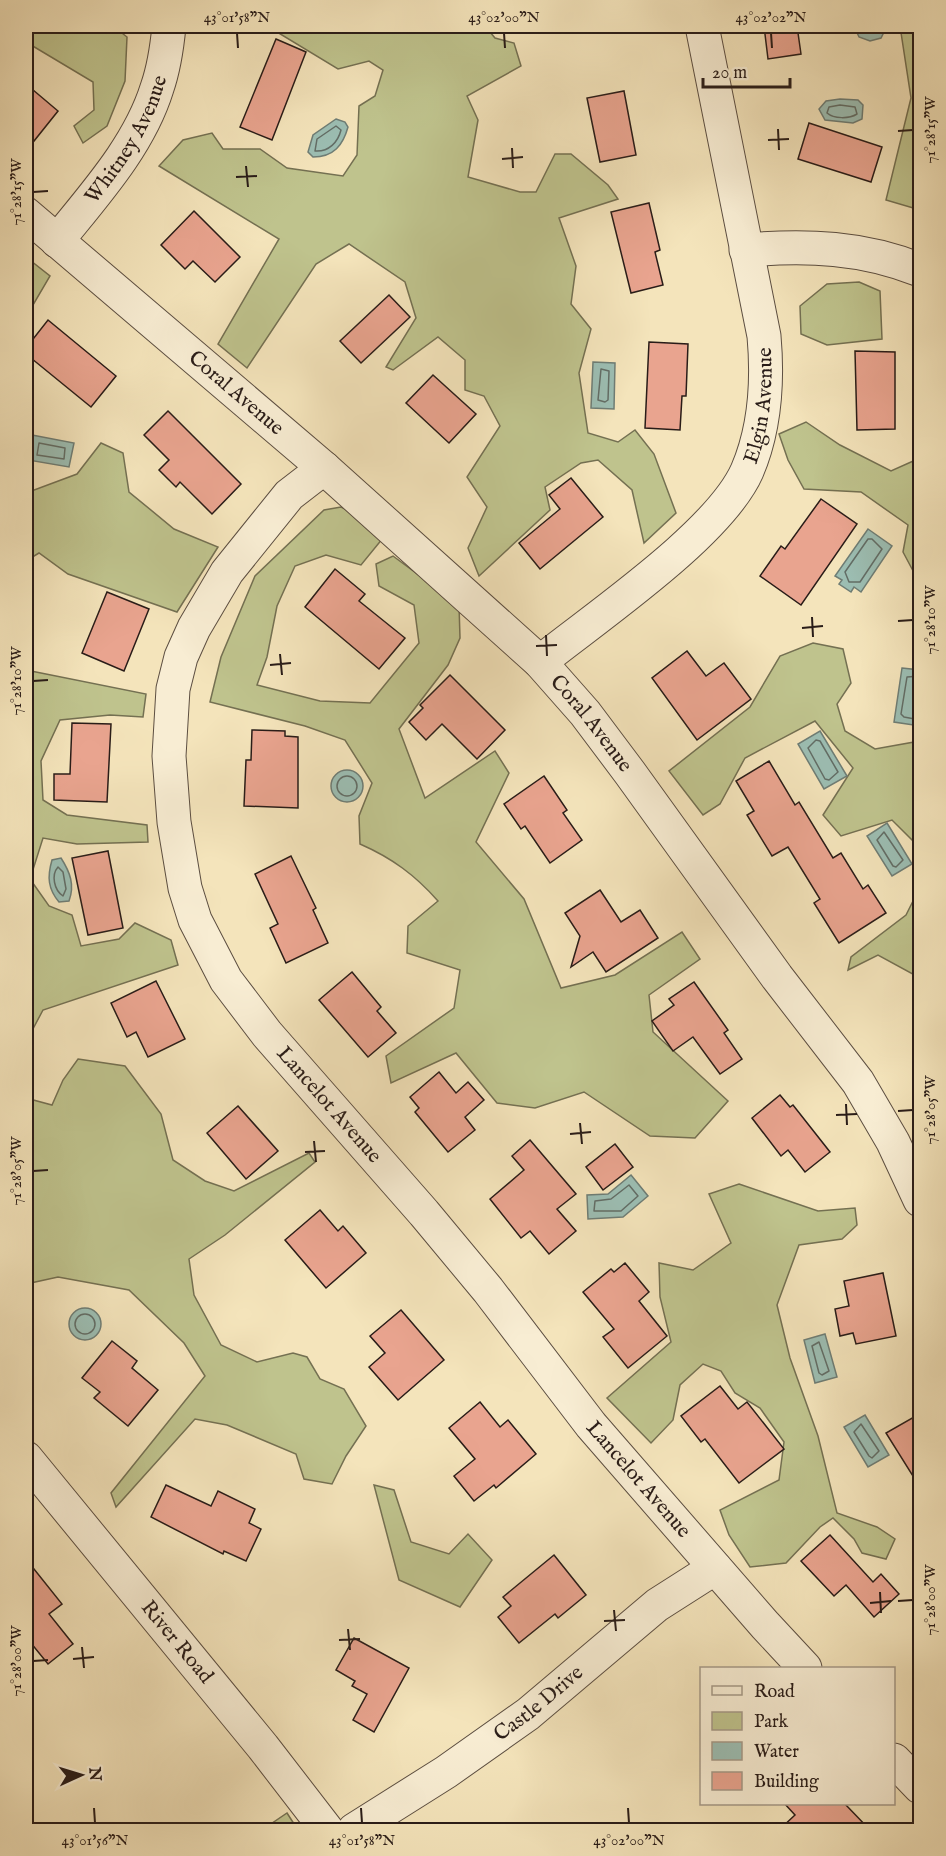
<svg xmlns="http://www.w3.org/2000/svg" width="946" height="1856" font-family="'IM FELL English',serif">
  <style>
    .green { fill: #bfc38d; stroke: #747052; stroke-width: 1.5 }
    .water { fill: #9cbeb3; stroke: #6e7d75; stroke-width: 1.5 }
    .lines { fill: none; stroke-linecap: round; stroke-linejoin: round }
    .shore { stroke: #626d66; stroke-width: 1.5 }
    .building { fill: #e9a48f; stroke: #291c18; stroke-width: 1.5 }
    .minor-casing { stroke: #5c4e41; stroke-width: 35 }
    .tertiary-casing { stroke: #5c4e41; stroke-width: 35 }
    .minor { stroke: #f8edd3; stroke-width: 33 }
    .tertiary { stroke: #f8edd3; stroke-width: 33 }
    .ticks { fill: none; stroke: #291c18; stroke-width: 2 }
    .labels { text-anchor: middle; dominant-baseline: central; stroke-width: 4.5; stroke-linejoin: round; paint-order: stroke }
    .street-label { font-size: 21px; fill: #291c18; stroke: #f8edd3 }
    .neatline { fill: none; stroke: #291c18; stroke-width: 2 }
    .ticks-label { font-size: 15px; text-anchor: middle; fill: #291c18 }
  </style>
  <rect width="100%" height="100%" fill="#f4e4bb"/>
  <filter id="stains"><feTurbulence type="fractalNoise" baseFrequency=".00333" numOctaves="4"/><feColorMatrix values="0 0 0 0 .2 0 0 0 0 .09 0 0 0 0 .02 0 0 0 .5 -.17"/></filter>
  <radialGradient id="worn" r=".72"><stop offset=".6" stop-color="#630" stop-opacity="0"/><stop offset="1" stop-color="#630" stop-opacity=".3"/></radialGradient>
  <g class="green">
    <polygon points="26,26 113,26 127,37 125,81 107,126 83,143 74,126 94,110 93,82 26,42"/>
    <polygon points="267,26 485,26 495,38 514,43 521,66 467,96 478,120 468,177 520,192 536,192 555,154 571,154 608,185 618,199 559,218 576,266 571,304 591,329 579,373 588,433 618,442 635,430 654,454 676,513 644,543 632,490 598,460 581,463 545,487 550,510 479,576 468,548 487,507 467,477 500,426 484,396 465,390 465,360 438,337 393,370 386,367 416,318 405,282 349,244 316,264 247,368 218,344 279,239 159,166 183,140 212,133 223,149 260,149 287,168 343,176 357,155 359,106 375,96 383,70 369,61 338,69"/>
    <polygon points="900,26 920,26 920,210 886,200 911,98"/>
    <polygon points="26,257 50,276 26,317"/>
    <polygon points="859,282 880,291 882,339 827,345 801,334 800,306 827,284"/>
    <polygon points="806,422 840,445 891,471 920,458 920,584 903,552 908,525 861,492 804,489 788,460 779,434"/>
    <polygon points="101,443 123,453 129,492 174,529 218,547 177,612 68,574 39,553 26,561 26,493 77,474"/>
    <path d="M341,507L370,521L383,538L361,565L326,555L295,566L277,606L267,657L257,685L320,701L370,703L419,643L414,605L379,586L376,564L393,556L459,605L460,638L448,665L399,729L425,798L495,751L509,773L476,842L524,899L561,988L615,975L682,932L700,959L649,995L653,1032L728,1101L695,1138L650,1136L584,1092L535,1108L497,1103L456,1053L391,1083L386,1056L454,1008L460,970L407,953L408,926L438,901C415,875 392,858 360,844L359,816L372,783L345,740L305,726L210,702L221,657L255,576L324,510Z"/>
    <polygon points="813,643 843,649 851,683 837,704 845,731 875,749 920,741 920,854 918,846 892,820 841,836 823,815 853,768 815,721 745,758 720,804 703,815 669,771 750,707 780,656"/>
    <polygon points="26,670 146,694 143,717 110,715 60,720 41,761 43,800 67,815 147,825 148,842 77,844 43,838 30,879 49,906 72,915 81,946 119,939 135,923 171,940 178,965 43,1010 26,1042"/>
    <polygon points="920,887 920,978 878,955 848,970 851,957 906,915"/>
    <polygon points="78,1059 125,1066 161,1114 173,1160 205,1181 234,1191 309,1153 315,1162 225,1235 189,1259 194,1295 221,1345 257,1362 293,1353 307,1357 320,1379 344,1389 366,1426 346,1456 332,1484 304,1479 296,1454 227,1425 195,1419 116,1507 111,1493 205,1376 184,1343 129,1290 58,1277 26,1284 26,1098 52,1105 63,1080"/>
    <polygon points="739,1184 818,1211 855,1208 857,1225 842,1239 799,1245 777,1305 790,1358 818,1436 837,1513 877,1527 895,1539 886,1559 862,1553 854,1539 833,1518 820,1527 786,1563 750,1567 729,1535 720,1510 779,1480 784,1442 760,1408 735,1393 721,1371 703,1364 680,1385 673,1420 651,1443 607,1398 671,1342 660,1297 659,1263 693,1270 731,1243 709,1194"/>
    <polygon points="374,1485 394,1490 411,1542 449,1554 468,1534 492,1560 460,1607 399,1580"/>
    <polygon points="287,1813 298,1830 262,1830"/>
  </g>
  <g class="water">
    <polygon points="854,26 887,26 881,38 870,41 859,37"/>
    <polygon points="840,99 858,100 863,105 862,119 853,123 825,120 819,109 826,101"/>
    <path d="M336,119L345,122L348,127C343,145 334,157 313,157L308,152L313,135Z"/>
    <polygon points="593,362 615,363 614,409 591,408"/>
    <polygon points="32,435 74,443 69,467 28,460"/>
    <polygon points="868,529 892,546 861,592 854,587 851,592 839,584 842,580 835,576"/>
    <polygon points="902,668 920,670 920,726 894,722"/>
    <polygon points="820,731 847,776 824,789 798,744"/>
    <circle cx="347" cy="786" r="16"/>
    <polygon points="887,823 912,864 892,876 867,836"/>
    <path d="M61,858C70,872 75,885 69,901L59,902C48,889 47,877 52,860Z"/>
    <polygon points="631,1175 648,1196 623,1217 588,1219 587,1195 608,1194"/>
    <circle cx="85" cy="1324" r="16"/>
    <polygon points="825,1334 837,1377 815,1383 804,1340"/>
    <polygon points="865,1415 889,1455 868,1467 844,1427"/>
  </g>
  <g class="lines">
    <g class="shore">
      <path d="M840,105L855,107L857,114C849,119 834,119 827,113L829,107Z"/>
      <path d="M336,126L341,130C338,142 329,152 315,151L317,139Z"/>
      <polygon points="601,369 609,371 608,400 605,402 598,400"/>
      <polygon points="39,443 65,448 64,459 37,455"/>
      <polygon points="868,539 872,539 882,549 860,582 849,582 845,572"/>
      <polyline points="920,676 907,677 901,714 904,717 920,720"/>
      <polygon points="816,740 820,741 838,772 829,780 825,779 808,748"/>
      <circle cx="347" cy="786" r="10"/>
      <polygon points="884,832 903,860 896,867 893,866 877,840"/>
      <path d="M58,867L63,872L66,889L63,896C54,890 51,875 58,867Z"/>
      <polygon points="629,1185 638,1196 621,1211 594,1211 595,1201 611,1199"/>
      <circle cx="85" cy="1324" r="10"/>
      <polygon points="819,1342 829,1371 822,1375 819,1373 812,1346"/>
      <polygon points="861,1424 879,1451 872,1458 869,1456 854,1432"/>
    </g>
  </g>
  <g class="building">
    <polygon points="764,26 797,26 801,54 768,59"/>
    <polygon points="276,39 306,52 272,140 240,127"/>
    <polygon points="26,84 58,111 26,151"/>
    <polygon points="624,91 636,155 600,162 587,98"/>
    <polygon points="809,123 882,147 871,182 798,159"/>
    <polygon points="649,203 660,250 655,252 663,285 631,293 611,212"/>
    <polygon points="194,211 240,257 215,282 193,261 185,269 161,245"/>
    <polygon points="389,295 410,317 361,363 340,341"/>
    <polygon points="48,320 116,376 91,407 26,354 26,348"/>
    <polygon points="649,342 688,344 686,396 682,396 680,430 645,428"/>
    <polygon points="855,351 895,352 895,429 857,430"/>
    <polygon points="433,375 476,414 449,443 406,403"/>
    <polygon points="168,411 241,484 212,514 180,482 176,487 159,470 169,460 144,435"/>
    <polygon points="571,478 603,517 540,569 519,543 560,509 549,495"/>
    <polygon points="821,499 857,524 801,605 760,576 781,546 785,549"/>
    <polygon points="335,569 365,594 359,601 405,638 379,669 305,607"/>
    <polygon points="107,592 149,609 124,671 82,653"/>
    <polygon points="687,651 706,676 724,663 751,699 697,740 652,678"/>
    <polygon points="450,675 505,730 477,759 442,724 426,740 409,722 423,708 420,705"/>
    <polygon points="72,723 111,724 107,802 54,800 54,774 70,774"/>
    <polygon points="252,730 285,731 285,736 298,737 298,808 244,806 246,760 251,760"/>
    <polygon points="769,761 795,805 799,802 833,858 841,853 863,889 868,885 886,913 839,943 814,903 820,899 788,847 772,856 747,815 754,811 736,781"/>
    <polygon points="544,776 567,810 563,813 582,840 550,863 525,826 521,829 504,804"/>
    <polygon points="108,851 123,928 88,935 72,858"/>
    <polygon points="291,856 316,908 313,910 328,943 286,963 270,928 278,924 255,874"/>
    <polygon points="600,890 621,922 640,910 658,938 606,972 593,952 571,967 580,936 565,913"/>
    <polygon points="352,972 381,1007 377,1011 396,1033 368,1057 319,1000"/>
    <polygon points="156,981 185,1039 148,1057 136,1032 127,1037 111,1003"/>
    <polygon points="694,982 728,1030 724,1033 742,1059 720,1074 693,1037 673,1051 652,1021 674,1005 669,999"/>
    <polygon points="439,1072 456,1093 468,1082 484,1100 465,1117 475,1130 448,1152 415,1112 419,1108 410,1097"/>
    <polygon points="780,1095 790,1107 793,1105 830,1152 805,1172 788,1150 781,1156 752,1118"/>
    <polygon points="238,1106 278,1151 246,1179 207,1133"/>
    <polygon points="530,1140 576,1194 557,1209 576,1231 549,1254 530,1231 521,1238 490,1199 524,1170 512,1156"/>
    <polygon points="615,1144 633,1167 603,1190 586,1167"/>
    <polygon points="320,1210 338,1231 343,1226 366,1253 326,1288 285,1240"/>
    <polygon points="625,1263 649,1292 639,1301 667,1336 628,1368 603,1337 614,1329 583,1292 611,1269 614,1272"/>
    <polygon points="883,1273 896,1336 856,1344 853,1333 840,1336 835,1309 849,1306 844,1281"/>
    <polygon points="401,1310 444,1360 398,1400 369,1367 385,1353 370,1336"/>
    <polygon points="112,1341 137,1361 132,1368 158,1390 128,1426 94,1398 100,1392 82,1378"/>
    <polygon points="720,1386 738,1409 747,1402 784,1449 739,1483 705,1439 701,1442 681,1416"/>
    <polygon points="480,1402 500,1427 508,1420 536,1454 496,1488 494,1485 474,1501 454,1476 475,1459 449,1428"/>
    <polygon points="921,1413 921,1489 886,1433"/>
    <polygon points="166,1485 211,1506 218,1491 255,1509 249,1523 261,1529 246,1561 224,1551 223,1554 151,1517"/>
    <polygon points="830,1535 873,1582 881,1574 899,1594 874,1617 846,1585 834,1596 801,1561"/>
    <polygon points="554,1555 586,1595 558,1618 555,1614 519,1643 498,1617 511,1606 503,1597"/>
    <polygon points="26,1559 62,1604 49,1614 73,1644 48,1664 26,1637"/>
    <polygon points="354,1638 409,1668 374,1732 353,1720 367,1694 352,1686 355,1681 336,1670"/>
    <polygon points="784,1803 844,1803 870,1830 779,1830 795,1815"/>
  </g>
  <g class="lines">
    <defs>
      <g id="minor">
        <path id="s1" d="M26,214L324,468L540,662L585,713L630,773L777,977L858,1082L893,1142L920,1200"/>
        <path id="s2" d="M57,241C94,195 139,146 157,88C164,68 167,47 169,26"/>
        <path d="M746,250C807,245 863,247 920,270"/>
        <path id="s3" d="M324,468L289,495L227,572L194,628L181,657L173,689L169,756L174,822L185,888L195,920L226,980L267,1034L424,1213L488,1290L591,1425L765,1625L805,1668"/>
        <path id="s4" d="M540,662C596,617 719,534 747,471C765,429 768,381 764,336L702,26"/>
        <polyline points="894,1760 920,1787"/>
        <path id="s5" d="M354,1830L446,1772L528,1714L657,1605L715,1568"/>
      </g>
      <g id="tertiary">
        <path id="s6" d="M26,1458L263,1747L327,1830"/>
      </g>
    </defs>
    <use href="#minor" class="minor-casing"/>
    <use href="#tertiary" class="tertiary-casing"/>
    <use href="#minor" class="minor"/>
    <use href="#tertiary" class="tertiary"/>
  </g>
  <path class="ticks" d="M237,33L238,48M504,33L505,48M771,33L772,48M778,129L779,150M898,131L913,130M768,140L789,139M512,148L513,168M502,159L523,157M246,166L248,187M236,177L257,176M33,192L48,191M812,617L813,637M898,621L913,620M802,628L823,626M546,635L547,656M536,646L557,645M280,654L282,675M270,665L291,663M33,681L48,680M846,1104L847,1125M898,1111L913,1110M836,1115L857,1114M580,1123L582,1144M570,1134L591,1132M314,1141L316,1162M305,1152L325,1151M33,1171L48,1170M880,1592L881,1613M898,1601L913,1600M870,1603L891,1601M614,1610L616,1631M604,1621L625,1620M348,1629L350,1650M339,1640L360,1639M82,1647L84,1668M73,1659L94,1657M33,1661L48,1660M94,1808L95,1823M361,1808L362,1823M628,1808L629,1823"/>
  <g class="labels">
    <g class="street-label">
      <text stroke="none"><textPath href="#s2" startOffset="124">Whitney Avenue</textPath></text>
      <text stroke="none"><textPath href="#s1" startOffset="276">Coral Avenue</textPath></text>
      <text stroke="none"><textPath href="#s4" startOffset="351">Elgin Avenue</textPath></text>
      <text stroke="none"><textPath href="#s1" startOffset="762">Coral Avenue</textPath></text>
      <text stroke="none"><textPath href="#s3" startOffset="736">Lancelot Avenue</textPath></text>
      <text stroke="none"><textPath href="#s3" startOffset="1222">Lancelot Avenue</textPath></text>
      <text stroke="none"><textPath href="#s6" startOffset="238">River Road</textPath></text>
      <text stroke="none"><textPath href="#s5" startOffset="224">Castle Drive</textPath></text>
    </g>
  </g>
  <rect width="946" height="1856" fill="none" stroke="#f4e4bb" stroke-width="66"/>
  <rect x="700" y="1667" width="195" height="138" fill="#f8edd3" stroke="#a59988" stroke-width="1.5"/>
  <rect x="712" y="1686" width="30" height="9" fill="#f8edd3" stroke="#a59988" stroke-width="1.5"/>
  <text x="754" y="1697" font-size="18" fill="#291c18">Road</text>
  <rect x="712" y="1712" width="30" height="18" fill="#bfc38d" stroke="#a59988" stroke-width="1.5"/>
  <text x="754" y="1727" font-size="18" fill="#291c18">Park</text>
  <rect x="712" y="1742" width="30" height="18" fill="#9cbeb3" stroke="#a59988" stroke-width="1.5"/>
  <text x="754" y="1757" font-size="18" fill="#291c18">Water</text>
  <rect x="712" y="1772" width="30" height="18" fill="#e9a48f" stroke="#a59988" stroke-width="1.5"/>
  <text x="754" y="1787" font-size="18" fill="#291c18">Building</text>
  <g transform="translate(81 1775) rotate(86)" stroke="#f8edd3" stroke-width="4.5" paint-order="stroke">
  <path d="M0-4.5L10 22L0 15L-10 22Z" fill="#291c18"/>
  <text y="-9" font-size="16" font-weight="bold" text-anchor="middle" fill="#291c18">N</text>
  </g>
  <path d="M703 78v9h87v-9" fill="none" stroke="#291c18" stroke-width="3"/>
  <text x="712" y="78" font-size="18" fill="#291c18" stroke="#f8edd3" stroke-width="4.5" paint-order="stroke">20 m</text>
  <rect x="33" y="33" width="880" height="1790" class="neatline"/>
  <g class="ticks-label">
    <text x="237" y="22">43°01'58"N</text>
    <text x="504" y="22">43°02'00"N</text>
    <text x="771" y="22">43°02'02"N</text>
    <text transform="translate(930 130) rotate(-90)" y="5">71°28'15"W</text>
    <text transform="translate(16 192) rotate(-90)" y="5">71°28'15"W</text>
    <text transform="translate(930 620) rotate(-90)" y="5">71°28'10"W</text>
    <text transform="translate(16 681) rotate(-90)" y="5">71°28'10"W</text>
    <text transform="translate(930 1110) rotate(-90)" y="5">71°28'05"W</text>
    <text transform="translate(16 1171) rotate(-90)" y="5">71°28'05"W</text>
    <text transform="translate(930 1600) rotate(-90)" y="5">71°28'00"W</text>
    <text transform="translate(16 1661) rotate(-90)" y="5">71°28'00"W</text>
    <text x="95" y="1845">43°01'56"N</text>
    <text x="362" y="1845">43°01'58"N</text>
    <text x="629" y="1845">43°02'00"N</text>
  </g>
  <rect width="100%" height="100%" filter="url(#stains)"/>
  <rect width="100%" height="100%" fill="url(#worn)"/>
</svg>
